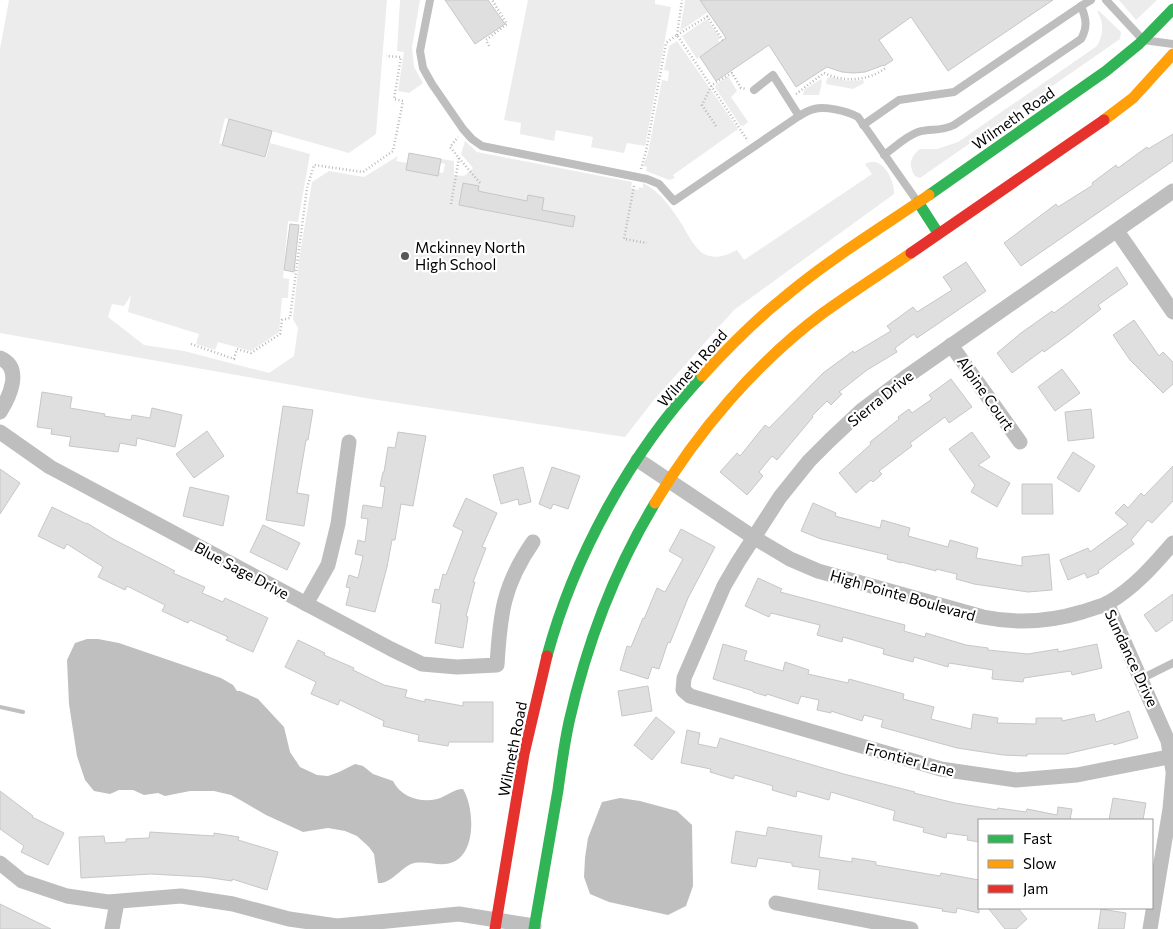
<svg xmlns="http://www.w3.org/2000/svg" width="1173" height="929" font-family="Commissioner,sans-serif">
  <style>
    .green { fill: #ececec }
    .water { fill: #bfbfbf }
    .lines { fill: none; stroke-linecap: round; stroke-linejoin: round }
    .stream { stroke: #bfbfbf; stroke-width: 4 }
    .building { fill: #dfdfdf; stroke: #c7c7c7 }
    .path { stroke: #b9b9b9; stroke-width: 2.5; stroke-dasharray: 1 2.5; stroke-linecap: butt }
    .lane { stroke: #bebebe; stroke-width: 8 }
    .street { stroke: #bebebe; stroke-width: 15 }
    .fast { stroke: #30b455; stroke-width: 11 }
    .slow { stroke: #ff9f0a; stroke-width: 11 }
    .jam { stroke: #e5322d; stroke-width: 11 }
    .poi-dot { fill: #595959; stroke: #fff; stroke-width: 2 }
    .labels { text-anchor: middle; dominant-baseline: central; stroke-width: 4.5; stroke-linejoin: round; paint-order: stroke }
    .street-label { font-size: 15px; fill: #000; stroke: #fff }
    .poi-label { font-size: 15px; fill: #000; stroke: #fff; text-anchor: start }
  </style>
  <rect width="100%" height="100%" fill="#fff"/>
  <g class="green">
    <path d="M9,0H387L376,134L349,153L225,118L219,143L266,158L270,143L310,154L298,222L288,221L283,278L289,279L288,298H282L279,332L251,351L218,342L215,350L196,344L199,334L128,312L131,295L124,306L112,304L108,317L144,345L184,351L269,373L294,356L298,328L293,319L299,260L312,182L329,171L364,177L398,156L396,161L408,163L407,170L438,176L439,172L443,173L445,164L441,163V159L454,161V175L464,176L473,168L461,154L465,141L477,152L632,182L631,188L638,190L639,187L643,188V183C661,192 672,209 683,226C688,235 695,249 704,254C716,260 727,255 737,250L744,260L872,174L865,164C882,154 895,181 894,194L734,310L653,401L625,437L371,399L0,333V49Z"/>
    <polygon points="400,0 420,0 412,47 414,67 423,83 409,93 398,91 404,52 397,51"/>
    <polygon points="528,0 655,0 655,4 671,7 645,146 627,143 624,153 591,147 593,137 556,130 554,141 520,134 521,123 504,120"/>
    <polygon points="685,0 700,0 708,12 680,31"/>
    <polygon points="1119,0 1157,0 1136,20"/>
    <path d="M1097,11H1099L1121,32L1120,39L920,178L915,176C908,165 910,157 920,149H937L958,142L1097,46C1104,33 1104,23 1097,11Z"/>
    <polygon points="707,19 720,38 718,40 720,43 697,59 682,36"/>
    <polygon points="677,41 738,129 673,175 675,178 669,180 646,171 647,167 643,166 648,153 662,80 668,81 669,71 664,70 669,46"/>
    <polygon points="728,76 737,91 731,97 748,122 743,126 740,125 715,87 716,85"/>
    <polygon points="830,77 848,81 863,80 864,83 853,89 826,84 827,78"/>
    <polygon points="821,79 822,82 819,95 803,95 804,90"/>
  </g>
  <g class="water">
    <path d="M87,639H98L119,643L221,678L233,685L237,691H240L258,699L284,727L290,752L300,767L317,775L328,776L339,772L355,764L363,766L373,774L393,781C401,797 420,803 437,799C446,797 453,789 463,789C474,807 477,852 453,862C440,868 424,859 411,864C400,869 391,884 378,883L374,854L369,847L357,836L345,831L328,828L303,832L266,815L242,801L231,795L214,791H190L165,796L158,793L144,795L133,790H119L110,794L94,791L85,780L77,756L69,704L67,660L75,643Z"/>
    <polygon points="620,798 640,801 677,811 692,825 693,886 686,906 668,915 609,902 590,894 584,877 585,858 588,838 602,802"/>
  </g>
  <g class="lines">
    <polyline class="stream" points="0,707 23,712"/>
  </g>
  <g class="building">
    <polygon points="445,0 488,0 505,24 475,44"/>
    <polygon points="700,0 1053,0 948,71 911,17 879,40 893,60 884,66 884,65 865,72 854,73 842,72 827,67 796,87 769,45 716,81 700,57 726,38"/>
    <polygon points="229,119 272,131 265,157 222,145"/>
    <polygon points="1173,134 1173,161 1021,266 1004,243 1056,204 1058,207 1093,185 1092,183 1116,165 1118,168 1147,147 1148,149"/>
    <polygon points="409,153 441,159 438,176 406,170"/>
    <polygon points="463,183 479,186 478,191 527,201 528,195 544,198 542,210 575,216 573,227 459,205"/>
    <polygon points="290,224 299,225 294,272 284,270"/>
    <polygon points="966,262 986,291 917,338 914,334 895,348 897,352 867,370 839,392 842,394 831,405 827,401 812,416 813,417 777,460 772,456 759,472 763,476 747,495 720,472 737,453 740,456 765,425 769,428 823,373 853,351 854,353 891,331 887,326 913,307 917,312 952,290 943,277"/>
    <polygon points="1117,267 1128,284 1098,305 1101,309 1069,334 1044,352 1043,350 1012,373 997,353 1021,333 1052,311 1054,313"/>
    <polygon points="1134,320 1159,356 1163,352 1173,362 1173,384 1163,393 1130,360 1113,335"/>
    <polygon points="1062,369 1080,393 1055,411 1038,387"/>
    <polygon points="951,379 972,407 949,423 945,417 910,443 912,446 879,471 882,474 873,482 871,480 856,493 839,473 871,444 870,442 899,419 898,417 909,409 912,413 932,399 929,395"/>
    <polygon points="42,392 72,397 70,408 105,414 104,416 131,420 132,415 150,418 152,408 182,415 175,447 137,438 136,446 120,443 118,452 69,446 71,437 51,434 52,429 37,427"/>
    <polygon points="283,406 313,410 308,440 306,440 297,493 309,495 304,526 266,520"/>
    <polygon points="1091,409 1094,438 1068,441 1065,412"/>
    <polygon points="207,431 224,456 194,478 176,454"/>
    <polygon points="398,432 426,436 413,506 401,504 395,540 392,540 387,567 375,612 346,605 350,588 346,587 349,575 358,578 363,556 355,554 358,540 365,542 368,519 361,518 363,505 382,508 385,487 380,486 383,472 384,472 388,447 395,448"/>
    <polygon points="972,432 990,457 978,465 1010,483 997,507 971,492 975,485 949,449"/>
    <polygon points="1073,452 1095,466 1079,492 1057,478"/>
    <polygon points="1173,466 1173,501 1152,523 1148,520 1131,540 1134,544 1098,571 1099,573 1087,578 1085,573 1068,580 1060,560 1088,548 1090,552 1128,524 1115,513 1124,504 1128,508 1141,493 1144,496"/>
    <polygon points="523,467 531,502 519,505 518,499 501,504 493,475"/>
    <polygon points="552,467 580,476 568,509 553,504 551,509 539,504"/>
    <polygon points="0,469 20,483 0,514"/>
    <polygon points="1022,484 1052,484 1053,514 1022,514"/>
    <polygon points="190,487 229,496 223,526 183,516"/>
    <polygon points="466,498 497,513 482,547 486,548 473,582 475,582 466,616 468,617 463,648 435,643 441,604 432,602 435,589 439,590 443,574 446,575 463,531 453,526"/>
    <polygon points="813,503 836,513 835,516 880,528 882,520 910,528 908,536 948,547 950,540 978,548 976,558 1022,566 1022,557 1049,554 1052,590 1028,592 974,584 956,579 957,574 936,569 936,571 901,562 901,563 887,559 888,555 821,539 801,531"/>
    <polygon points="52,507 87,524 87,523 113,539 175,571 173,573 205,587 202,593 223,602 225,598 268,618 253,652 226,640 228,637 190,620 188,623 162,611 165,605 127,586 125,590 98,577 103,567 67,544 64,549 38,536"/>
    <polygon points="263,525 300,543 287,570 250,552"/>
    <polygon points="681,529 715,547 688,598 670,643 668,642 659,669 652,667 648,679 620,670 627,646 631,647 643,618 644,619 657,588 665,592 683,559 669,551"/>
    <polygon points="758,578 782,589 780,592 905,625 904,631 925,637 926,633 966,645 988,648 988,650 1028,654 1058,649 1058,652 1097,644 1102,668 1072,675 1071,671 1024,678 1023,682 992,679 993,670 949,663 948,667 914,657 913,662 883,654 884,649 843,637 842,642 817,635 820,625 771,613 769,617 745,606"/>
    <polygon points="1173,594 1173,620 1156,632 1144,615"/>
    <polygon points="298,640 325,653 324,655 354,668 353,670 384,685 407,690 405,697 425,702 425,699 463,706 463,702 493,702 493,742 449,742 448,746 418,741 419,735 383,726 384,721 340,700 338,705 311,694 316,682 285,667"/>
    <polygon points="723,644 747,651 744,660 783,671 785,662 809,670 808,674 848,683 849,679 904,694 903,699 934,707 931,719 971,729 973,714 998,718 997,723 1036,724 1036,718 1062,718 1062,721 1094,714 1096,722 1129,711 1138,738 1114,745 1113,743 1066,754 1027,754 1027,756 1003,755 957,748 881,727 883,720 864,715 862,721 831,711 831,713 817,710 819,700 801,696 798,704 767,694 766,696 753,692 753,691 713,679"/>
    <polygon points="648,686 652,711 622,716 618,691"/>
    <polygon points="656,717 675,732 652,760 634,745"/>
    <polygon points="687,730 700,733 698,744 717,748 720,738 844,774 915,792 914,793 955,803 997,810 998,808 1026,812 1027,809 1057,815 1058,807 1072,809 1070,820 979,820 979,842 967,840 968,836 947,833 946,838 923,832 924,828 893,820 895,811 831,792 829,800 797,791 796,797 772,790 773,786 735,775 733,779 710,772 711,769 681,763"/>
    <polygon points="0,791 33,816 32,817 64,833 48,865 21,852 24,846 0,829"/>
    <polygon points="1113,798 1146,803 1143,820 1109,820"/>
    <polygon points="768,827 822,836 819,857 852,862 852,858 876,862 876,865 940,876 941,873 979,880 979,913 957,908 956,913 942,911 943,909 818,889 820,870 792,866 792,863 758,858 756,867 731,863 736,831 766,836"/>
    <polygon points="150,832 214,836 214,833 239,837 238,840 278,852 267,890 232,879 232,881 205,877 151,874 81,878 79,837 104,836 105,843 126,842 126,839 149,838"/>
    <polygon points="0,904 51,929 0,929"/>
    <polygon points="988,908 1018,908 1027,919 1016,929 1005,929"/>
    <polygon points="1101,909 1126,913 1124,929 1098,929"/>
  </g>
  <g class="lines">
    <g class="path">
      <polyline points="707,16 723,41"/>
      <polyline points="677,35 710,15"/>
      <polyline points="677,35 682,0"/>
      <polyline points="489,46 486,40 507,24 492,0"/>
      <path d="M796,94L824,73C845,83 869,81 887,67"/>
      <polyline points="716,126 702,105 712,85 732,73 741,88 746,89"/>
      <polyline points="459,158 480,183"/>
      <polyline points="641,169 646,151 666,43 677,35 748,141"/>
      <polyline points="634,186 624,239 647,243"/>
      <polyline points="451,204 459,158 450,147 458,137"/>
      <polyline points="191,344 234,359 237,349 251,353 280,334 282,320 290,318 307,188 314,165 363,172 393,151 403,101 394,99 401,57 386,56"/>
    </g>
    <g class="lane">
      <path d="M430,0L420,51L423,68L432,84L463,129L472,139L482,146L647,179L659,184L674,201L799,116C804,113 809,110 814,109C826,106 847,111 858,117L917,201"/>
      <polyline points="1106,0 1143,40 1173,44"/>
      <polyline points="754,90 773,75 799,116"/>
      <polyline points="863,125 899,100 954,92 1081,6 1091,0"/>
      <path d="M884,155C894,148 906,136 918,132C931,128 939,132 954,125L1081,39C1088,27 1086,18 1081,6"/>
      <polyline points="1141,679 1173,663"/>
    </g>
    <g class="street">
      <polyline points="1173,191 906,377 862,410 830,440 809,461 780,497 738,562 724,586 684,678 683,690 690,696 941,769 1016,780 1077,775 1173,756"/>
      <polyline points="1117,231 1173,312"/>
      <polyline points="951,345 1020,442"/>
      <path d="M0,358C23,368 10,396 0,412"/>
      <path d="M0,432L50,467L391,649L422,664L457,667L497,665C500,615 503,585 533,542"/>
      <path d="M638,460L753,537L790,559L818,571L983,617C1017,624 1049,622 1082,612C1090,609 1100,607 1108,603C1134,588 1154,565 1173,543"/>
      <polyline points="1107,603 1168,741 1173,771"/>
      <polyline points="306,604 328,565 338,524 349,442"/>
      <polyline points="0,863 22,881 67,896 108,902 181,896 233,904 289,919 337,926 459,914 534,926"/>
      <polyline points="776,903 911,929"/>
      <polyline points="112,929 117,902"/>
      <polyline points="1150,929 1170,809 1173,775"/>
    </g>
    <g class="fast">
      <polyline points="929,195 1106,71 1139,44 1173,9"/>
      <polyline points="918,202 938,233"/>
      <path d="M547,656C574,556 631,452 702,376"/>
      <path d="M534,929C542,883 550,836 558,790C561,768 564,745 569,722C586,646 614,571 655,503"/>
    </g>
    <g class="slow">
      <polyline points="1104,120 1133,98 1173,54"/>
      <path d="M702,376C727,349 753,322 782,299C828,260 879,229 929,195"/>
      <path d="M655,503C697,432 756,363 823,313C852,292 882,273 911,253"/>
    </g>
    <g class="jam">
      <polyline points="911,253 1104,120"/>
      <polyline points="495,929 524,754 547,656"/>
    </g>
  </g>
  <circle class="poi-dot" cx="405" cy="256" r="5"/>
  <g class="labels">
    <g class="street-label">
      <text transform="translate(1013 118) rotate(-35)">Wilmeth Road</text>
      <text transform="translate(692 368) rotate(-49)">Wilmeth Road</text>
      <text transform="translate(986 393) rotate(55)">Alpine Court</text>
      <text transform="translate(880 398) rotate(-39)">Sierra Drive</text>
      <text transform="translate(242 570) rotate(28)">Blue Sage Drive</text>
      <text transform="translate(903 595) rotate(16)">High Pointe Boulevard</text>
      <text transform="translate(1132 658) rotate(65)">Sundance Drive</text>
      <text transform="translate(512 749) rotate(-79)">Wilmeth Road</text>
      <text transform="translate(910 759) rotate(15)">Frontier Lane</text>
    </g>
    <g class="poi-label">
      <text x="415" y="247">Mckinney North<tspan x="415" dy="17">High School</tspan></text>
    </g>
  </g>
  <rect x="978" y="819" width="175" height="90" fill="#ffffff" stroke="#999999"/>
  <rect x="988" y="835" width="25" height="8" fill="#30b455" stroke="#999999"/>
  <text x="1023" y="844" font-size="15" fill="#000000">Fast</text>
  <rect x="988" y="860" width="25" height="8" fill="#ff9f0a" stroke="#999999"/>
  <text x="1023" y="869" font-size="15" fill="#000000">Slow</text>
  <rect x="988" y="885" width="25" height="8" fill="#e5322d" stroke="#999999"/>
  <text x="1023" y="894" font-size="15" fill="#000000">Jam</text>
</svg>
